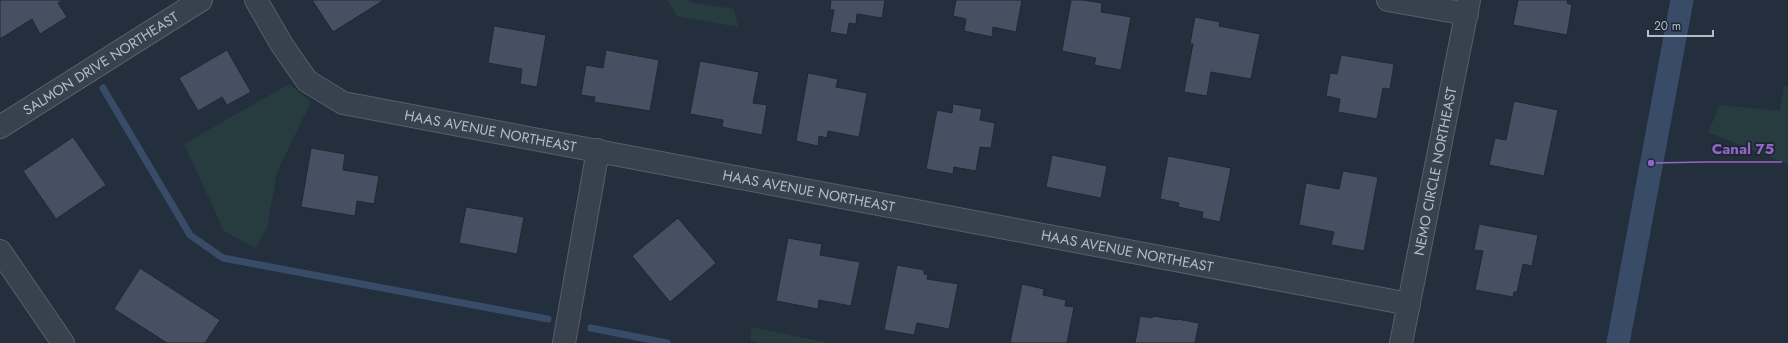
<svg xmlns="http://www.w3.org/2000/svg" width="1788" height="343" font-family="Jost,sans-serif">
  <style>
    .green { fill: #263c3f }
    .lines { fill: none; stroke-linecap: round; stroke-linejoin: round }
    .stream { stroke: #394c67; stroke-width: 7 }
    .canal { stroke: #394c67; stroke-width: 23 }
    .building { fill: #455162; stroke: #1f2835 }
    .minor-casing { stroke: #565f6c; stroke-width: 24 }
    .minor { stroke: #38414e; stroke-width: 22 }
    .labels { text-anchor: middle; dominant-baseline: central; stroke-width: 3.5; stroke-linejoin: round; paint-order: stroke }
    .street-label { font-size: 14px; fill: #b4bcc9; stroke: #1d2633 }
    .leader { fill: none; stroke: #9266c3; stroke-width: 1.5 }
    .callout-dot { fill: #9266c3; stroke: #1d2633; stroke-width: 1.5 }
    .callout-label { font-size: 15px; text-anchor: middle; font-weight: bold; fill: #9266c3; stroke: #1d2633; stroke-width: 3.5; stroke-linejoin: round; paint-order: stroke }
  </style>
  <rect width="100%" height="100%" fill="#242f3e"/>
  <g class="green">
    <polygon points="667,0 689,0 689,2 734,9 738,27 677,16"/>
    <polygon points="289,84 311,102 277,172 267,229 255,248 224,231 184,144"/>
    <polygon points="1784,86 1788,87 1788,164 1708,132 1720,105 1780,111"/>
    <polygon points="751,327 830,343 759,343 751,341"/>
  </g>
  <g class="lines">
    <g class="stream">
      <polyline points="103,88 190,235 223,258 548,319"/>
      <polyline points="591,328 667,343"/>
    </g>
    <polyline class="canal" points="1618,343 1682,0"/>
  </g>
  <g class="building">
    <polygon points="0,0 63,0 58,3 67,17 40,34 32,19 0,39"/>
    <polygon points="312,0 384,0 333,32"/>
    <polygon points="831,0 885,0 882,18 857,14 856,24 849,23 847,35 830,32 834,10 830,10"/>
    <polygon points="956,0 1022,0 1016,32 993,27 992,37 964,31 966,19 953,16"/>
    <polygon points="1071,0 1083,0 1102,3 1101,12 1131,17 1121,70 1094,65 1096,58 1062,51"/>
    <polygon points="1518,0 1568,0 1567,3 1572,5 1567,35 1513,25"/>
    <polygon points="1195,17 1220,22 1219,26 1260,34 1251,79 1211,72 1207,96 1184,92 1193,44 1190,44"/>
    <polygon points="494,26 546,35 537,87 520,84 522,69 488,63"/>
    <polygon points="227,50 251,92 227,105 222,97 198,111 179,78"/>
    <polygon points="606,50 659,60 650,111 594,102 595,97 581,95 586,65 603,68"/>
    <polygon points="1341,55 1394,64 1390,89 1383,88 1377,119 1338,112 1340,99 1326,96 1330,73 1337,74"/>
    <polygon points="700,61 759,72 753,103 767,105 762,135 722,127 723,120 690,114"/>
    <polygon points="808,73 838,79 836,87 867,93 859,137 828,131 827,138 819,136 818,146 796,141"/>
    <polygon points="1514,101 1558,110 1544,176 1489,165 1495,138 1506,140"/>
    <polygon points="953,104 982,109 980,120 995,123 991,148 980,147 976,171 954,167 953,174 926,169 937,110 952,113"/>
    <polygon points="73,137 106,185 56,219 23,171"/>
    <polygon points="311,148 345,154 343,170 379,176 374,204 357,201 355,216 301,207"/>
    <polygon points="1052,155 1107,166 1101,198 1046,187"/>
    <polygon points="1168,156 1231,168 1220,222 1202,218 1203,212 1178,207 1179,203 1160,199"/>
    <polygon points="1343,171 1378,177 1364,251 1331,245 1334,232 1299,225 1306,183 1339,189"/>
    <polygon points="466,207 524,217 517,254 459,243"/>
    <polygon points="678,218 716,263 670,302 632,256"/>
    <polygon points="1479,224 1538,235 1532,266 1523,264 1517,292 1514,292 1513,297 1475,290 1483,251 1474,250"/>
    <polygon points="788,238 822,244 820,255 860,262 851,306 819,300 818,309 776,301"/>
    <polygon points="897,265 924,270 924,274 928,275 927,279 958,284 949,329 917,323 914,335 884,330"/>
    <polygon points="140,268 220,320 205,343 167,343 114,309"/>
    <polygon points="1022,284 1044,289 1043,295 1066,300 1065,306 1074,307 1067,343 1010,343"/>
    <polygon points="1140,316 1152,318 1153,316 1177,320 1177,319 1199,323 1195,343 1135,343"/>
  </g>
  <g class="lines">
    <defs>
      <g id="minor">
        <path id="s1" d="M256,0L282,45L307,81L343,103L1409,304"/>
        <polyline points="1388,0 1467,14"/>
        <path id="s2" d="M0,127L201,0"/>
        <polyline points="0,251 63,343"/>
        <polyline points="564,343 598,150"/>
        <path id="s3" d="M1401,343L1469,0"/>
      </g>
    </defs>
    <use href="#minor" class="minor-casing"/>
    <use href="#minor" class="minor"/>
  </g>
  <g class="labels">
    <g class="street-label">
      <text stroke="none"><textPath href="#s2" startOffset="119">SALMON DRIVE NORTHEAST</textPath></text>
      <text stroke="none"><textPath href="#s1" startOffset="288">HAAS AVENUE NORTHEAST</textPath></text>
      <text stroke="none"><textPath href="#s3" startOffset="175">NEMO CIRCLE NORTHEAST</textPath></text>
      <text stroke="none"><textPath href="#s1" startOffset="612">HAAS AVENUE NORTHEAST</textPath></text>
      <text stroke="none"><textPath href="#s1" startOffset="936">HAAS AVENUE NORTHEAST</textPath></text>
    </g>
  </g>
  <path class="leader" d="M1651 163L1704 162H1782"/>
  <circle class="callout-dot" cx="1651" cy="163" r="4"/>
  <g class="callout-label">
    <text x="1743" y="154">Canal 75</text>
  </g>
  <path d="M1648 30v6h65v-6" fill="none" stroke="#b4bcc9" stroke-width="2"/>
  <text x="1654" y="30" font-size="12" fill="#b4bcc9" stroke="#1d2633" stroke-width="3" paint-order="stroke">20 m</text>
</svg>
